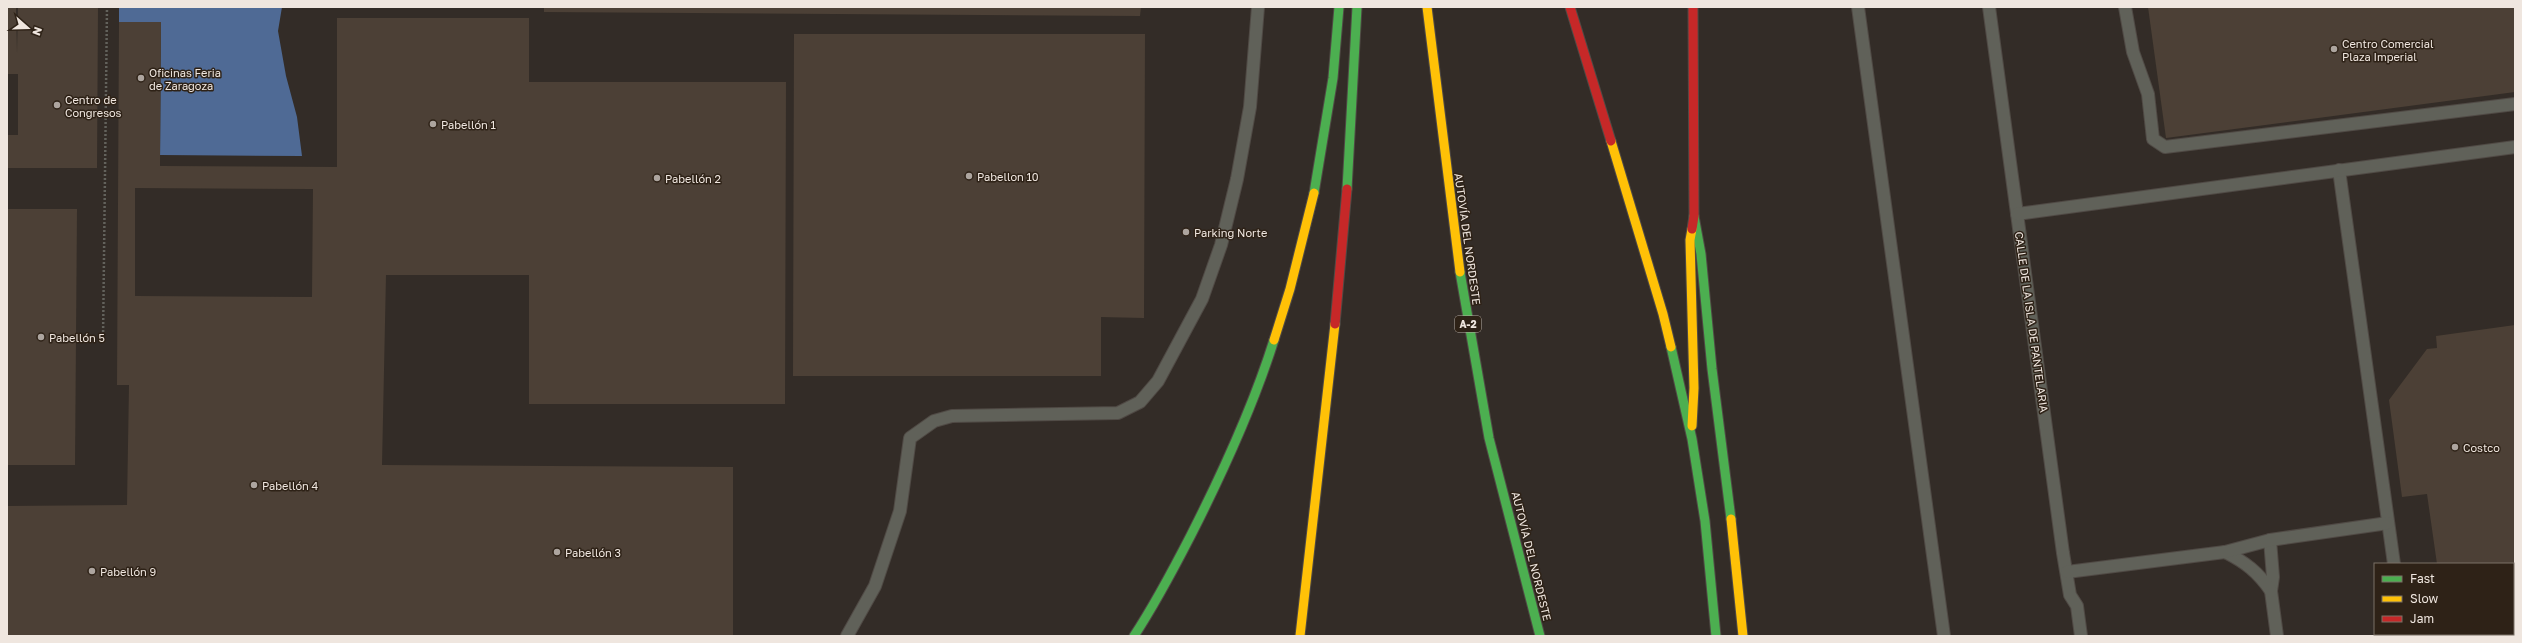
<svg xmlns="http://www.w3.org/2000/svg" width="2522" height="643" font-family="'Golos Text',sans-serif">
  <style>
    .water { fill: #4f6a95 }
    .building { fill: #4c4036; fill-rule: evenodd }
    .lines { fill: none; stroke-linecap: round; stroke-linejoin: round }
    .lane-casing { stroke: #504a45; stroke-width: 14 }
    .fast-casing { stroke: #504a45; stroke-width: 11 }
    .slow-casing { stroke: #504a45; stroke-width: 11 }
    .jam-casing { stroke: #504a45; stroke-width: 11 }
    .path { stroke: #63625c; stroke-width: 2.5; stroke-dasharray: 2 2; stroke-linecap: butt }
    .lane { stroke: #606159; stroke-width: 12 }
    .fast { stroke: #4caf50; stroke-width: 9 }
    .slow { stroke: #ffc107; stroke-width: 9 }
    .jam { stroke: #c62828; stroke-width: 9 }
    .poi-dot { fill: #ada59f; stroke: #2e2217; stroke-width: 1.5 }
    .labels { text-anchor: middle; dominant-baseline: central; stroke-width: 3; stroke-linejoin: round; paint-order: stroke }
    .shield { fill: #2e2217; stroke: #b5aba3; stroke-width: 1 }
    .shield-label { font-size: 10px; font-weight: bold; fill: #efe6df }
    .poi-label { font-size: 11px; fill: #efe6df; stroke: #2e2217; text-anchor: start }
    .street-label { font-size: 11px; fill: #efe6df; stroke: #2e2217 }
  </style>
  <rect width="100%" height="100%" fill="#332c27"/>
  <polygon class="water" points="119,7 282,7 278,31 286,76 297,117 302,156 160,155 161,22 119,22"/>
  <g class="building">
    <polygon points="7,7 16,7 17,53 18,7 98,7 97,168 7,168 7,135 18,135 18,74 7,74"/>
    <polygon points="544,7 1141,7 1140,16 544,12"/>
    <polygon points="2148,7 2515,7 2515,92 2166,138"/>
    <path d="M337,18H529V82H786L785,404H529V275H386L382,465L733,467V636H7V506L127,505L129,385H117L119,22H161L160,166L337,167ZM135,188L313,189L312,297L135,296Z"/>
    <polygon points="794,34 1145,34 1144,318 1101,317 1101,376 793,376"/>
    <polygon points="7,209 77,209 75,465 7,465"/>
    <polygon points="2515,325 2515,636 2446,636 2446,634 2513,634 2513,564 2437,564 2427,494 2402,497 2389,400 2427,349 2437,348 2436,336"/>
  </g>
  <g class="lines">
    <defs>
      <g id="lane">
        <polyline points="1858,7 1944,636"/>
        <polyline points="1989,7 2063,553 2070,595 2077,606 2081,636"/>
        <polyline points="2125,7 2133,52 2148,94 2153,139 2165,147 2515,104"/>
        <polyline points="2339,170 2394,564"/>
        <polyline points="2017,214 2515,147"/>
        <polyline points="2270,540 2273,577 2271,591 2277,636"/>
        <path d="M2225,552C2245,562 2258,572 2271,591"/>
        <polyline points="2067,572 2225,552 2270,540 2388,523"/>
        <polyline points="2403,634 2403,636"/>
        <polyline points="847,636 875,586 900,511 910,438 934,421 952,416 1118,413 1140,402 1158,381 1202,299 1221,245 1237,179 1250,107 1258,7"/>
      </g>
      <g id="fast">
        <polyline points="1347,189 1357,7"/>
        <polyline points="1314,193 1333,78 1339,7"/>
        <polyline points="1694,216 1701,254 1712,369 1731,519"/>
        <polyline points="1460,272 1489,438 1540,636"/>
        <polyline points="1671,347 1692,439 1705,521 1716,636"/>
        <path d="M1134,636C1155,604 1173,570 1191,535C1223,472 1253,407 1274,340"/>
      </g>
      <g id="slow">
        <polyline points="1427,7 1460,272"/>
        <polyline points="1611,141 1663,314 1671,347"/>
        <polyline points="1692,229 1690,240 1694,388 1692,426"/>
        <polyline points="1274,340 1290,289 1314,193"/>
        <polyline points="1731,519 1743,636"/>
        <polyline points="1300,636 1335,324"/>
      </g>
      <g id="jam">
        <polyline points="1570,7 1611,141"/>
        <polyline points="1692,229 1694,216 1693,7"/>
        <polyline points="1335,324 1347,189"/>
      </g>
    </defs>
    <use href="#lane" class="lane-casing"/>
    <use href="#fast" class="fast-casing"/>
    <use href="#slow" class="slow-casing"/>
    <use href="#jam" class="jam-casing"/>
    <polyline class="path" points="103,340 107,7"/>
    <use href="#lane" class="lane"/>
    <use href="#fast" class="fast"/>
    <use href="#slow" class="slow"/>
    <use href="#jam" class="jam"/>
  </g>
  <g class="poi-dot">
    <circle cx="2334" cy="49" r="4"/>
    <circle cx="141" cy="78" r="4"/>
    <circle cx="57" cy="105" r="4"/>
    <circle cx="433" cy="124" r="4"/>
    <circle cx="969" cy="176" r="4"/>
    <circle cx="657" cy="178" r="4"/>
    <circle cx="1186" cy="232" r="4"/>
    <circle cx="41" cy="337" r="4"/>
    <circle cx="2455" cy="447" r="4"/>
    <circle cx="254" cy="485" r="4"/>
    <circle cx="557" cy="552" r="4"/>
    <circle cx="92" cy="571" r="4"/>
  </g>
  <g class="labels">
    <rect class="shield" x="1455" y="316" width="26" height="16" rx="3"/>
    <g class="shield-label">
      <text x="1468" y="324">A-2</text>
    </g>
    <g class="poi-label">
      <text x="2342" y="43">Centro Comercial<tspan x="2342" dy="13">Plaza Imperial</tspan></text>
      <text x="149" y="72">Oficinas Feria<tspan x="149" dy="13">de Zaragoza</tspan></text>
      <text x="65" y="99">Centro de<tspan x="65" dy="13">Congresos</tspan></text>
      <text x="441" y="124">Pabellón 1</text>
      <text x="977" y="176">Pabellon 10</text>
      <text x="665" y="178">Pabellón 2</text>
      <text x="1194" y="232">Parking Norte</text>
      <text x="49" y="337">Pabellón 5</text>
      <text x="2463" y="447">Costco</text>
      <text x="262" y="485">Pabellón 4</text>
      <text x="565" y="552">Pabellón 3</text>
      <text x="100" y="571">Pabellón 9</text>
    </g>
    <g class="street-label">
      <text transform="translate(1468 239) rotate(82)">AUTOVÍA DEL NORDESTE</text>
      <text transform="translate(2032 322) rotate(82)">CALLE DE LA ISLA DE PANTELARIA</text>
      <text transform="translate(1532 556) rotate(76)">AUTOVÍA DEL NORDESTE</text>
    </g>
  </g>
  <rect width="2522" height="643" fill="none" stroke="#efe6df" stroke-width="16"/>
  <rect x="2374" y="563" width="140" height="72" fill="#2e2217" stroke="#7b7067"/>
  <rect x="2382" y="576" width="20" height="6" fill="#4caf50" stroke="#7b7067"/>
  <text x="2410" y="583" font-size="12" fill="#efe6df">Fast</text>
  <rect x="2382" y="596" width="20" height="6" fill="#ffc107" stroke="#7b7067"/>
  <text x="2410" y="603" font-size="12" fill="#efe6df">Slow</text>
  <rect x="2382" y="616" width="20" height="6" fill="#c62828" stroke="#7b7067"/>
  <text x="2410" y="623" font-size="12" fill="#efe6df">Jam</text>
  <g transform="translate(28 28) rotate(110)" stroke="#2e2217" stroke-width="3" paint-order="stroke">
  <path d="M0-3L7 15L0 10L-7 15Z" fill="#efe6df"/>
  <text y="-6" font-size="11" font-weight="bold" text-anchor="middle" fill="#efe6df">N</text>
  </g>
</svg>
